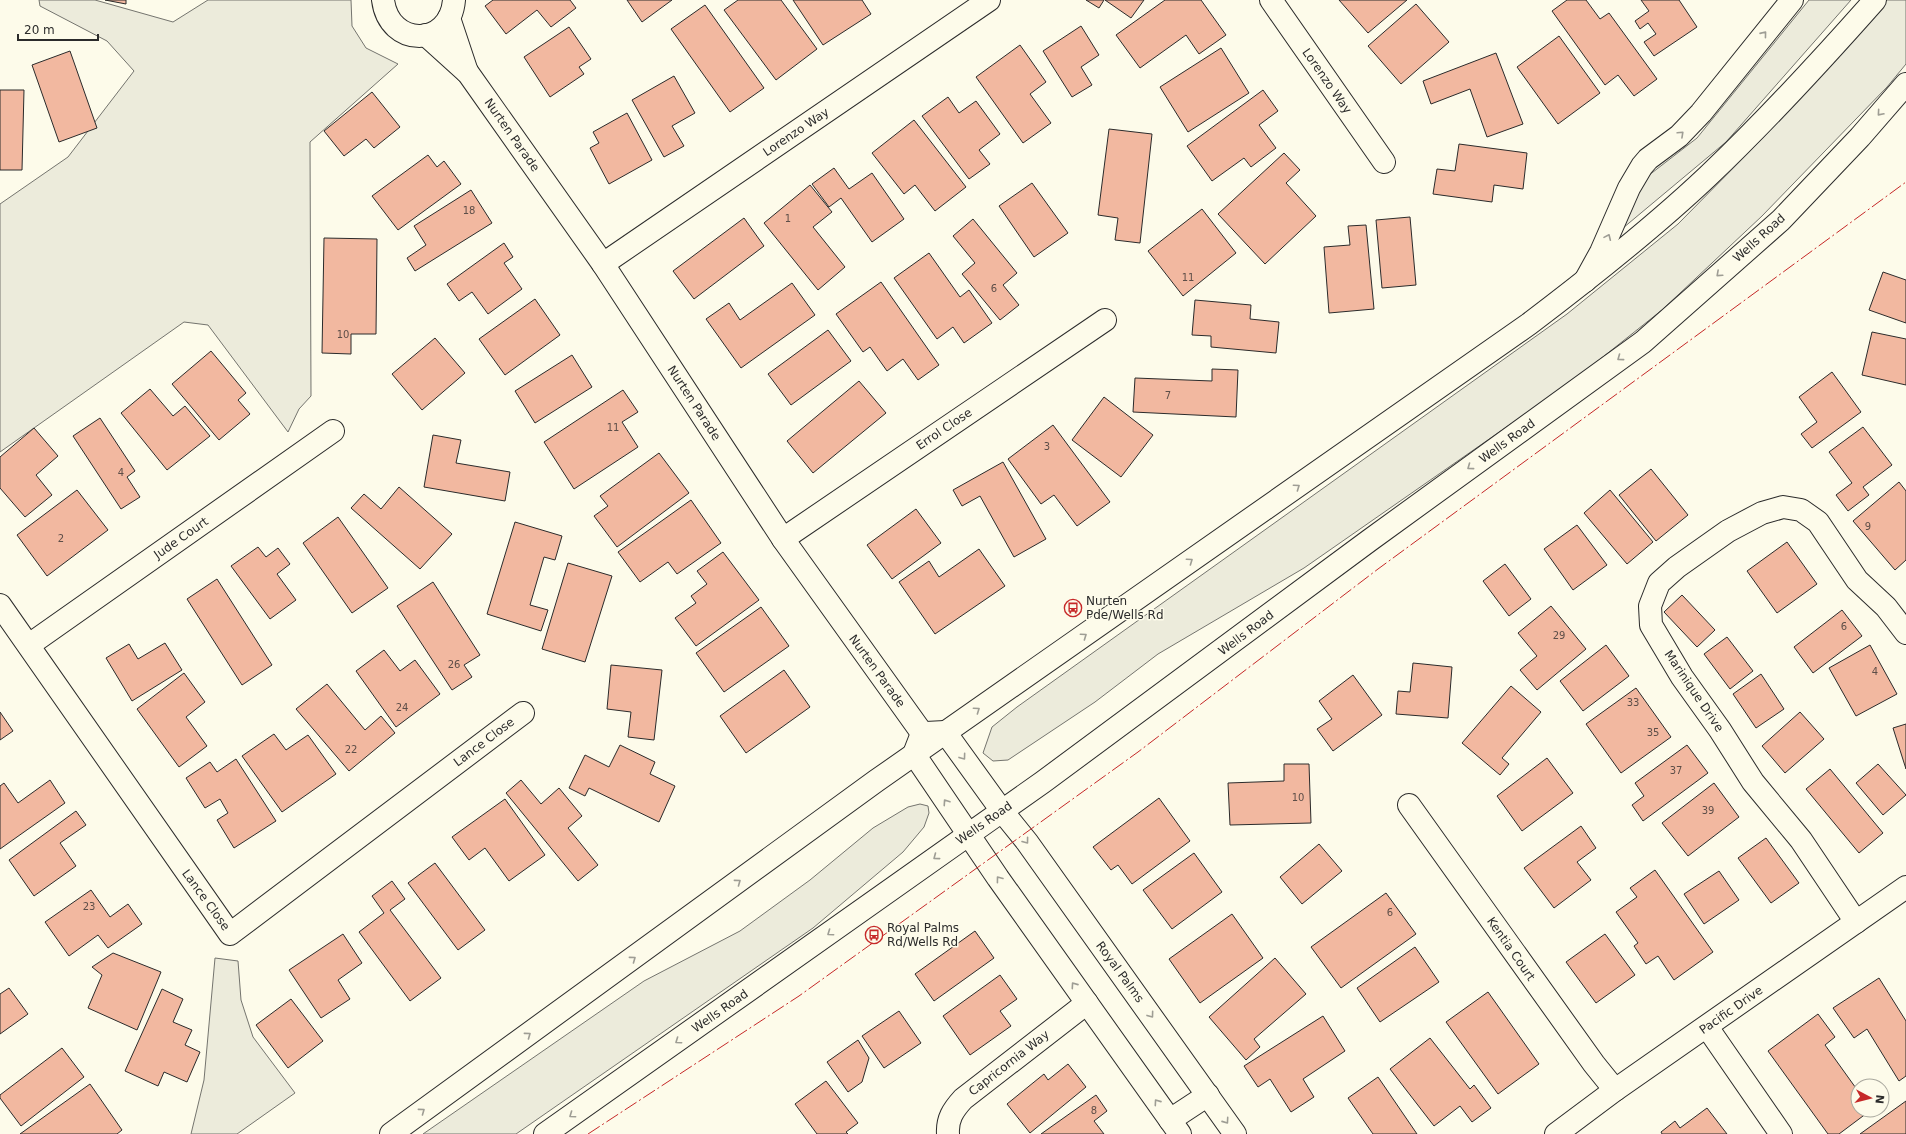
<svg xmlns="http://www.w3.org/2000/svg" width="1906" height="1134" font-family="'DejaVu Sans',sans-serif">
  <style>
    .green { fill: #ecebdb; stroke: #74746e }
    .building { fill: #f2b8a0; stroke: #2b2b2b }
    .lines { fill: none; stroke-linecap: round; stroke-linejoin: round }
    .minor-casing { stroke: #2b2b2b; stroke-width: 24 }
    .major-casing { stroke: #2b2b2b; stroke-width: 24 }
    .minor { stroke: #fdfbea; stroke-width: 22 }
    .major { stroke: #fdfbea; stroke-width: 22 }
    .power { stroke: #c62828; stroke-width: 1; stroke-dasharray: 14 3 2 3; stroke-linecap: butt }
    .oneway { stroke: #9e9d94 }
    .labels { text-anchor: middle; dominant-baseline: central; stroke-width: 3; stroke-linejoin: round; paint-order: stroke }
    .number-label { font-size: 10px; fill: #5d4e48 }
    .street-label { font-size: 12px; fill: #2b2b2b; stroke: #fdfbea }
    .poi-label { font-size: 12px; fill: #2b2b2b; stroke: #fdfbea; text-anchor: start }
  </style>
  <rect width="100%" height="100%" fill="#fdfbea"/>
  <g class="green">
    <polygon points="39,0 95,0 173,22 208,0 351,0 352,26 366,48 398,64 310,142 311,396 299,409 288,432 208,325 184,322 0,452 0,204 68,157 134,71 107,41 40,6"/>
    <polygon points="1809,0 1851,0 1726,142 1623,228 1644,179 1697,138"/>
    <polygon points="1886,0 1906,0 1906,64 1887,87 1762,216 1662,310 1574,380 1304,568 1158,654 1095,702 1008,760 993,761 983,753 992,727 1017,707 1567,314 1678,224 1755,146 1837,59"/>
    <polygon points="920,804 928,806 929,813 924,827 903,852 813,928 516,1134 423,1134 644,981 740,931 810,880 873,828 908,807"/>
    <polygon points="215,958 238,961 241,1000 253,1037 295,1093 237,1134 191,1134 204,1080"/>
  </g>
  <g class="building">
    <polygon points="105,0 126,0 126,4"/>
    <polygon points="493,0 570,0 576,8 551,27 537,10 506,34 485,6"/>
    <polygon points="627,0 672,0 642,22"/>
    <polygon points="738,0 781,0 817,49 776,80 724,10"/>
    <polygon points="793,0 862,0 871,14 823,45"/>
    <polygon points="1086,0 1104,0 1099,8"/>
    <polygon points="1105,0 1144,0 1131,18"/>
    <polygon points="1165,0 1201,0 1226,35 1199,54 1186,35 1140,68 1116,35"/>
    <polygon points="1339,0 1407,0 1368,33"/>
    <polygon points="1567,0 1586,0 1600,19 1609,13 1657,79 1634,96 1618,75 1605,85 1552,11"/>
    <polygon points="1641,0 1679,0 1697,27 1654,56 1644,42 1656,34 1648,23 1640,29 1635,21 1649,11"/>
    <polygon points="1416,4 1449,42 1401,84 1368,46"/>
    <polygon points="705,5 764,88 730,112 671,29"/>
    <polygon points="1081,26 1099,55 1081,67 1092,85 1072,97 1043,51"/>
    <polygon points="569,27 591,59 579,67 584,74 550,97 524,57"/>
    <polygon points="1559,36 1600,93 1558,124 1517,67"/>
    <polygon points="1020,45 1046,82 1030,94 1051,123 1023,143 976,77"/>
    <polygon points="1221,48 1249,93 1188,132 1160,87"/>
    <polygon points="70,51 97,128 59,142 32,65"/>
    <polygon points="1496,53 1523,124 1487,137 1470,89 1431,104 1423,81"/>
    <polygon points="674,76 695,113 672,126 684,146 664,157 632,100"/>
    <polygon points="0,90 24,90 22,170 0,170"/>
    <polygon points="1263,90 1278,111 1259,125 1276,148 1251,167 1244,158 1212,181 1187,146"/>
    <polygon points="372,92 400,127 374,148 366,139 344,156 324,131"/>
    <polygon points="948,97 959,113 976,101 1000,134 979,150 990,164 969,179 922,116"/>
    <polygon points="627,113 652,160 609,184 590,148 599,143 593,132"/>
    <polygon points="914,120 966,187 935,211 915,185 904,194 872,153"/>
    <polygon points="1109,129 1152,134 1140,243 1115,240 1118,218 1098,215"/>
    <polygon points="1459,144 1527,153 1523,189 1494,185 1492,202 1433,194 1437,169 1455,171"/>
    <polygon points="1284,153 1300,170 1286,183 1316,216 1265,264 1218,214"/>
    <polygon points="428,155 437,167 444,161 461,184 398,230 372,196"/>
    <polygon points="834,168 849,189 872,173 904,219 872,242 841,198 829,207 812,184"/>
    <polygon points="1032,183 1068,233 1034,257 999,206"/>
    <polygon points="810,185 832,212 813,227 845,267 818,290 764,223"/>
    <polygon points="471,190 492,223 415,271 407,258 426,245 414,226"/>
    <polygon points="1202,209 1236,253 1183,296 1148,251"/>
    <polygon points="1410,217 1416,285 1382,288 1376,220"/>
    <polygon points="744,218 764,246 694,299 673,271"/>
    <polygon points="973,219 1017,273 1003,285 1019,305 1000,320 962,274 975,263 953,236"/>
    <polygon points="1366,225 1374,309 1329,313 1324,247 1350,245 1348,226"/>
    <polygon points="324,238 377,239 376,334 351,334 351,354 322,353"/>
    <polygon points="504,243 513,257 504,263 522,289 488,314 472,292 459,301 447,284"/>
    <polygon points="929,253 960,297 969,290 992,323 964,343 953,327 937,339 894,278"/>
    <polygon points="1883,272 1906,280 1906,323 1869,310"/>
    <polygon points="881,282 939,365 918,380 903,359 887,371 870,347 863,352 836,314"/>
    <polygon points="792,283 815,315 741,368 706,319 729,303 740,320"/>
    <polygon points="535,299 560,335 505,375 479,339"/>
    <polygon points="1195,300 1251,305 1250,319 1279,322 1276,353 1211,347 1211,336 1192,335"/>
    <polygon points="828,330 851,361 791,405 768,374"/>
    <polygon points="1872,332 1906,339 1906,385 1862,375"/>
    <polygon points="435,338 465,373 422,410 392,374"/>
    <polygon points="211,351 246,393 238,400 250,414 219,440 172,384"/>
    <polygon points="572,355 592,387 535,423 515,391"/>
    <polygon points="1212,369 1238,370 1236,417 1133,412 1135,378 1212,381"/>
    <polygon points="1832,372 1861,412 1812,448 1801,434 1817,422 1799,397"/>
    <polygon points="859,381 886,413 813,473 787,441"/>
    <polygon points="150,389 173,416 185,406 210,436 167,470 121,413"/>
    <polygon points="623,390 638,412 622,422 638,447 574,489 544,442"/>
    <polygon points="1104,397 1153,435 1121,477 1072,440"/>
    <polygon points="100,418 135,471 127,477 140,497 121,509 73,436"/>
    <polygon points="1053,425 1110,502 1077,526 1054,495 1041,504 1008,459"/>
    <polygon points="1863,427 1892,465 1863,487 1869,495 1848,511 1836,495 1852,483 1829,452"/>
    <polygon points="34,428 58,456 36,475 52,495 25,517 0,488 0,457"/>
    <polygon points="433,435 461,440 456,463 510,472 505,501 424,487"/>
    <polygon points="659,453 689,493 617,547 594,516 608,506 600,496"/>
    <polygon points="1003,462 1046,539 1014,557 980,496 962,506 953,490"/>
    <polygon points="1651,469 1688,515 1656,541 1619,495"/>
    <polygon points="1899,482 1906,491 1906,560 1895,570 1853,521"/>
    <polygon points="399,487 452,534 420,569 351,508 364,494 381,509"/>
    <polygon points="77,490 108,530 47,576 17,535"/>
    <polygon points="1610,490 1653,542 1627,564 1584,513"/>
    <polygon points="691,500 721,543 677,574 668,562 640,582 618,552"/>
    <polygon points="916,509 941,543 892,579 867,545"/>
    <polygon points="338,517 388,588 352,613 303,543"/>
    <polygon points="515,522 562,536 555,560 544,557 530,605 548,610 541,631 487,614"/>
    <polygon points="1577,525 1607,565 1573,590 1544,549"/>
    <polygon points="1787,542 1817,584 1777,613 1747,571"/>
    <polygon points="258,547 266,557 278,548 290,564 277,574 296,600 270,619 231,566"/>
    <polygon points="979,549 1005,586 935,634 899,582 929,561 939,577"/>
    <polygon points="723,552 759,600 696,646 675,618 696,603 691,596 707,584 697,571"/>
    <polygon points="568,563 612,576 585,662 542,649"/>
    <polygon points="1505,564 1531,599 1509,616 1483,581"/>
    <polygon points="217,579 272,665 242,685 187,599"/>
    <polygon points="433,582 480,655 464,665 472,677 452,690 397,606"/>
    <polygon points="1682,595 1715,630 1697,647 1664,612"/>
    <polygon points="1551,606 1586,649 1537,690 1520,670 1537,656 1518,633"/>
    <polygon points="761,607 789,646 724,692 696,653"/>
    <polygon points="1842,610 1862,636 1813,673 1794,647"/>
    <polygon points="1727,637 1753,671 1730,689 1704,654"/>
    <polygon points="165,643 182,670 132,701 106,658 129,644 138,659"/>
    <polygon points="1606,645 1629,676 1583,711 1560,681"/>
    <polygon points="1870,645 1897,694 1856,716 1829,668"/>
    <polygon points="384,650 400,671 415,660 440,694 396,727 356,671"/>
    <polygon points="1413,663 1452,667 1448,718 1396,714 1398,691 1410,692"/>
    <polygon points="611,665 662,670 654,740 628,737 631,712 607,709"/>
    <polygon points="784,670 810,707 746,753 720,716"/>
    <polygon points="184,673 205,702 186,717 207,746 179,767 137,709"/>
    <polygon points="1761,674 1784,709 1756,728 1733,694"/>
    <polygon points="1353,675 1382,715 1333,751 1317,729 1332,719 1319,701"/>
    <polygon points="327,684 365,730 381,716 395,733 349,771 296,709"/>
    <polygon points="1511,686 1541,712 1502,758 1509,764 1500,775 1462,743"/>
    <polygon points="1636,688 1671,737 1621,773 1586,724"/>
    <polygon points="0,712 13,731 0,740"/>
    <polygon points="1800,712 1824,739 1785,773 1762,746"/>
    <polygon points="1906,724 1906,769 1893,728"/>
    <polygon points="274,734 286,750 308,735 336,774 282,812 242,756"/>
    <polygon points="620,745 655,762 650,774 675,786 659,822 589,788 585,796 569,788 585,755 609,767"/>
    <polygon points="1687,745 1708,773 1643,821 1632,805 1644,796 1635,783"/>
    <polygon points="1547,758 1573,793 1522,831 1497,796"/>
    <polygon points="236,759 276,821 234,848 217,820 228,813 220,799 205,808 186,778 210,762 217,772"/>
    <polygon points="1284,764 1309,764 1311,823 1230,825 1228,783 1284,781"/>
    <polygon points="1878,764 1906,795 1883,815 1856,783"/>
    <polygon points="1830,769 1883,833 1859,853 1806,789"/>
    <polygon points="50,780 65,803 0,849 0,786 4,783 18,803"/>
    <polygon points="521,780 541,804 559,788 582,816 568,828 598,865 578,881 506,793"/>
    <polygon points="1714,783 1739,817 1688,856 1662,823"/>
    <polygon points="1159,798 1190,841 1132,884 1118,865 1111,870 1093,847"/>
    <polygon points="505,799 545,855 509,881 485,848 469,860 452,837"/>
    <polygon points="76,811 86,825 60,843 76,866 34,896 9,860"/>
    <polygon points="1581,826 1596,848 1577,862 1591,880 1554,908 1524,868"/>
    <polygon points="1766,838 1799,883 1771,903 1738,858"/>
    <polygon points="1319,844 1342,871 1302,904 1280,877"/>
    <polygon points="1194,853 1222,892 1172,929 1143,890"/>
    <polygon points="435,863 485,930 458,950 408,883"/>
    <polygon points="1655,870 1713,952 1674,980 1658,956 1646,964 1634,946 1638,943 1616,912 1637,897 1630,888"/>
    <polygon points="1719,871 1739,900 1704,924 1684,894"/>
    <polygon points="392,881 405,899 390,910 441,978 410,1001 359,932 384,913 372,896"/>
    <polygon points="91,890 110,917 128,904 142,924 108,948 98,935 69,956 45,922"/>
    <polygon points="1386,893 1416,934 1341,988 1311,947"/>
    <polygon points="1232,914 1263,958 1200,1003 1169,959"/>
    <polygon points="975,931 994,958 934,1001 915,974"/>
    <polygon points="343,934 362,963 338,980 350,999 321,1018 289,970"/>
    <polygon points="1605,934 1635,975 1596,1003 1566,962"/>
    <polygon points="1415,947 1439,982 1380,1022 1357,988"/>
    <polygon points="113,953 161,972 137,1030 88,1008 102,975 92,967"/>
    <polygon points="1275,958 1306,994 1254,1039 1260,1047 1246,1060 1209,1017"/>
    <polygon points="1000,975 1017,999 1000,1011 1011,1026 970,1055 943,1016"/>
    <polygon points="1879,978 1906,1021 1906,1076 1899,1081 1867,1029 1854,1038 1833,1008"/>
    <polygon points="9,988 28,1014 0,1034 0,994"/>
    <polygon points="162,989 183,999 173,1022 192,1030 185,1045 200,1052 187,1082 164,1072 158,1086 125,1071"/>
    <polygon points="1488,992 1539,1064 1498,1094 1446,1022"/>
    <polygon points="291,999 323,1041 288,1068 256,1025"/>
    <polygon points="899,1011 921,1043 884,1068 862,1036"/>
    <polygon points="1818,1014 1835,1037 1825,1045 1858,1091 1858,1110 1871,1110 1839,1134 1828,1134 1768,1051"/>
    <polygon points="1323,1016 1345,1051 1303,1079 1314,1097 1291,1112 1270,1079 1258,1087 1244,1066"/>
    <polygon points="1430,1038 1470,1089 1474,1085 1491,1108 1472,1122 1460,1106 1434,1126 1390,1069"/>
    <polygon points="858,1040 869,1058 862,1082 848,1092 827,1062"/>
    <polygon points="62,1048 84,1077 21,1126 0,1098 0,1095"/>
    <polygon points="1068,1064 1086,1087 1030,1133 1007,1104 1044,1074 1048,1080"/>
    <polygon points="1378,1077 1417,1134 1373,1134 1348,1098"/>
    <polygon points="826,1081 858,1123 846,1132 848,1134 817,1134 795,1104"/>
    <polygon points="90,1084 122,1130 117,1134 20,1134"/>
    <polygon points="1096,1095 1107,1111 1094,1121 1104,1134 1041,1134"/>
    <polygon points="1906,1101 1906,1134 1860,1134"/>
    <polygon points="1707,1108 1727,1134 1662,1134 1661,1132 1675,1121 1680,1128"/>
  </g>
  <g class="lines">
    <defs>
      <g id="minor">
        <path d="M383,0C389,48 450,48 454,0"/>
        <polyline points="1271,0 1384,162"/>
        <polyline points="449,18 467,72"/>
        <polyline points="426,35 468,73 603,264 783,539 922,733"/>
        <polyline points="603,264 989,0"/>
        <polyline points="1585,281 1601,252 1629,188 1642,166 1648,159 1679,136 1701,113 1792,0"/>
        <polyline points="783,539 1105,320"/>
        <polyline points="0,605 230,934 523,713"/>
        <polyline points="29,645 333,431"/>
        <polyline points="926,733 945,732 1002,811 1027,842 1235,1134"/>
        <polyline points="921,736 914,754 998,878 1180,1134"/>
        <polyline points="1409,805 1594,1064 1615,1090"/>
        <polyline points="1856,922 1801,840 1753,782 1720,730 1682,677 1651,625 1650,606 1659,583 1677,567 1728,531 1762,513 1783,507 1801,510 1818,522 1857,580 1886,607 1906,633"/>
        <polyline points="1707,1027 1781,1134"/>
        <polyline points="1170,1120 1208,1095"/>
        <path d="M948,1134C947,1119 953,1110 963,1099L1087,1003"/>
        <polyline points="1556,1134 1615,1090 1906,887"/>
      </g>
      <g id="major">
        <path d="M391,1134L876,781L1529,324C1591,277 1652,229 1708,176C1767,120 1821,61 1875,0"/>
        <polyline points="545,1134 1043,782 1370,540 1643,342 1781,220 1860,137 1906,84"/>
      </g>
    </defs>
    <use href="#minor" class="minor-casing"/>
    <use href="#major" class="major-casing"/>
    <use href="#minor" class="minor"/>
    <use href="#major" class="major"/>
    <polyline class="power" points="588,1134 799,996 1138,752 1378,569 1906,182"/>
  </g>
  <defs><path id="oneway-chevron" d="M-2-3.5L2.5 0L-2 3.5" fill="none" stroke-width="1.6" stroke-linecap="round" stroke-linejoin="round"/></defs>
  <g class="oneway">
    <use href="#oneway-chevron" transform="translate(1764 34) rotate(-51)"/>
    <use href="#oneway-chevron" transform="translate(1880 113) rotate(131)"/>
    <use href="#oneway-chevron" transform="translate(1681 134) rotate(-43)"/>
    <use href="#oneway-chevron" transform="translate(1608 237) rotate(-66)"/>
    <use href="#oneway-chevron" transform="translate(1719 274) rotate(138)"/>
    <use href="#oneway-chevron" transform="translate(1620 358) rotate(144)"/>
    <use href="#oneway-chevron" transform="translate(1470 467) rotate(144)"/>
    <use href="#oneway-chevron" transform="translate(1297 487) rotate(-35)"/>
    <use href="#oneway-chevron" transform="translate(1190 561) rotate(-35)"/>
    <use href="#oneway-chevron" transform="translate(1084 636) rotate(-35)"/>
    <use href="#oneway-chevron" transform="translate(977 710) rotate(-35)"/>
    <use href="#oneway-chevron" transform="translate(963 757) rotate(54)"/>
    <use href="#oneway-chevron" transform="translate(946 802) rotate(-124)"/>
    <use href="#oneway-chevron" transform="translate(1026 841) rotate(53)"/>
    <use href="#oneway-chevron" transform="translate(936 857) rotate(143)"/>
    <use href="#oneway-chevron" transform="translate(999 879) rotate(-127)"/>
    <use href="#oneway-chevron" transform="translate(738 882) rotate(-36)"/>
    <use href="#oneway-chevron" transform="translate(830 933) rotate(145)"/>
    <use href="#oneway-chevron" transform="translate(633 959) rotate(-36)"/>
    <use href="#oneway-chevron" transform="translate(1074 985) rotate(-125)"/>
    <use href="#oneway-chevron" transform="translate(1151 1015) rotate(54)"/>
    <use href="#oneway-chevron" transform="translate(528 1035) rotate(-36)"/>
    <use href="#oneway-chevron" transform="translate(678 1041) rotate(145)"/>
    <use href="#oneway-chevron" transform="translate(1157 1102) rotate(-125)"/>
    <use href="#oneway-chevron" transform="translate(422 1111) rotate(-36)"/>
    <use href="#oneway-chevron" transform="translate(572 1115) rotate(145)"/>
    <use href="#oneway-chevron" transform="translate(1226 1121) rotate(55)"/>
  </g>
  <defs>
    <symbol id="bus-ring" viewBox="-11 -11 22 22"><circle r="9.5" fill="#fdfbea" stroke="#c62828" stroke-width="1.5"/><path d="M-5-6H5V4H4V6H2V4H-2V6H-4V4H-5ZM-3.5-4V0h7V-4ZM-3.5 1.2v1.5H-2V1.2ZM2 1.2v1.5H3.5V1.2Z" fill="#c62828"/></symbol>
  </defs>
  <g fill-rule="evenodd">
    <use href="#bus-ring" x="1063" y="598" width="20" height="20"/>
    <use href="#bus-ring" x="864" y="925" width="20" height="20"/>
  </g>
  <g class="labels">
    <g class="number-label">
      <text x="469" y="210">18</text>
      <text x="788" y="218">1</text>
      <text x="1188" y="277">11</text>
      <text x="994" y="288">6</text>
      <text x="343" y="334">10</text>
      <text x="1168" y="395">7</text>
      <text x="613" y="427">11</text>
      <text x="1047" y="446">3</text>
      <text x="121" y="472">4</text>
      <text x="1868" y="526">9</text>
      <text x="61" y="538">2</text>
      <text x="1844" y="626">6</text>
      <text x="1559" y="635">29</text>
      <text x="454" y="664">26</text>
      <text x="1875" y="671">4</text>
      <text x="1633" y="702">33</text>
      <text x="402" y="707">24</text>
      <text x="1653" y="732">35</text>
      <text x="351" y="749">22</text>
      <text x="1676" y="770">37</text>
      <text x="1298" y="797">10</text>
      <text x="1708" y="810">39</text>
      <text x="89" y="906">23</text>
      <text x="1390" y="912">6</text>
      <text x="1094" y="1110">8</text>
    </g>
    <g class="street-label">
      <text transform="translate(1327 81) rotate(55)">Lorenzo Way</text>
      <text transform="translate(796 132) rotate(-34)">Lorenzo Way</text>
      <text transform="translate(512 135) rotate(55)">Nurten Parade</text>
      <text transform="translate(1759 238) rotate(-42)">Wells Road</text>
      <text transform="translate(694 403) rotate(57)">Nurten Parade</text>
      <text transform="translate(944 429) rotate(-34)">Errol Close</text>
      <text transform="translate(1507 441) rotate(-36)">Wells Road</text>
      <text transform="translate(181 538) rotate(-35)">Jude Court</text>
      <text transform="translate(1246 633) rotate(-37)">Wells Road</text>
      <text transform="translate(877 671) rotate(54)">Nurten Parade</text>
      <text transform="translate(1694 691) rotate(56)">Marinique Drive</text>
      <text transform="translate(484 742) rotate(-37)">Lance Close</text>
      <text transform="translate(984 823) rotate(-35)">Wells Road</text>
      <text transform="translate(206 900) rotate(54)">Lance Close</text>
      <text transform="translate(1511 949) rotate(55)">Kentia Court</text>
      <text transform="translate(1120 972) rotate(54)">Royal Palms</text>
      <text transform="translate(1731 1010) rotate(-35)">Pacific Drive</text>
      <text transform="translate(720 1011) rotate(-35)">Wells Road</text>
      <text transform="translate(1009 1063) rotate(-38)">Capricornia Way</text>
    </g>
    <g class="poi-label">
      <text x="1086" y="601">Nurten<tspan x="1086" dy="14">Pde/Wells Rd</tspan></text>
      <text x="887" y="928">Royal Palms<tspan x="887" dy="14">Rd/Wells Rd</tspan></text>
    </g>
  </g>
  <g transform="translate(1870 1098) rotate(97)"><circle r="19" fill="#fdfbea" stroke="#a9a89e"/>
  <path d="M0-3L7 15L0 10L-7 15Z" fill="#c62828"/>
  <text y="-6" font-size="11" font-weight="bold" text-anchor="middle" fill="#2b2b2b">N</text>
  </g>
  <path d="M18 34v6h80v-6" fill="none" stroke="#2b2b2b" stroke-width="2"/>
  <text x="24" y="34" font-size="12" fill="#2b2b2b" stroke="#fdfbea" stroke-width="3" paint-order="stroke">20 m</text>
</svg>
